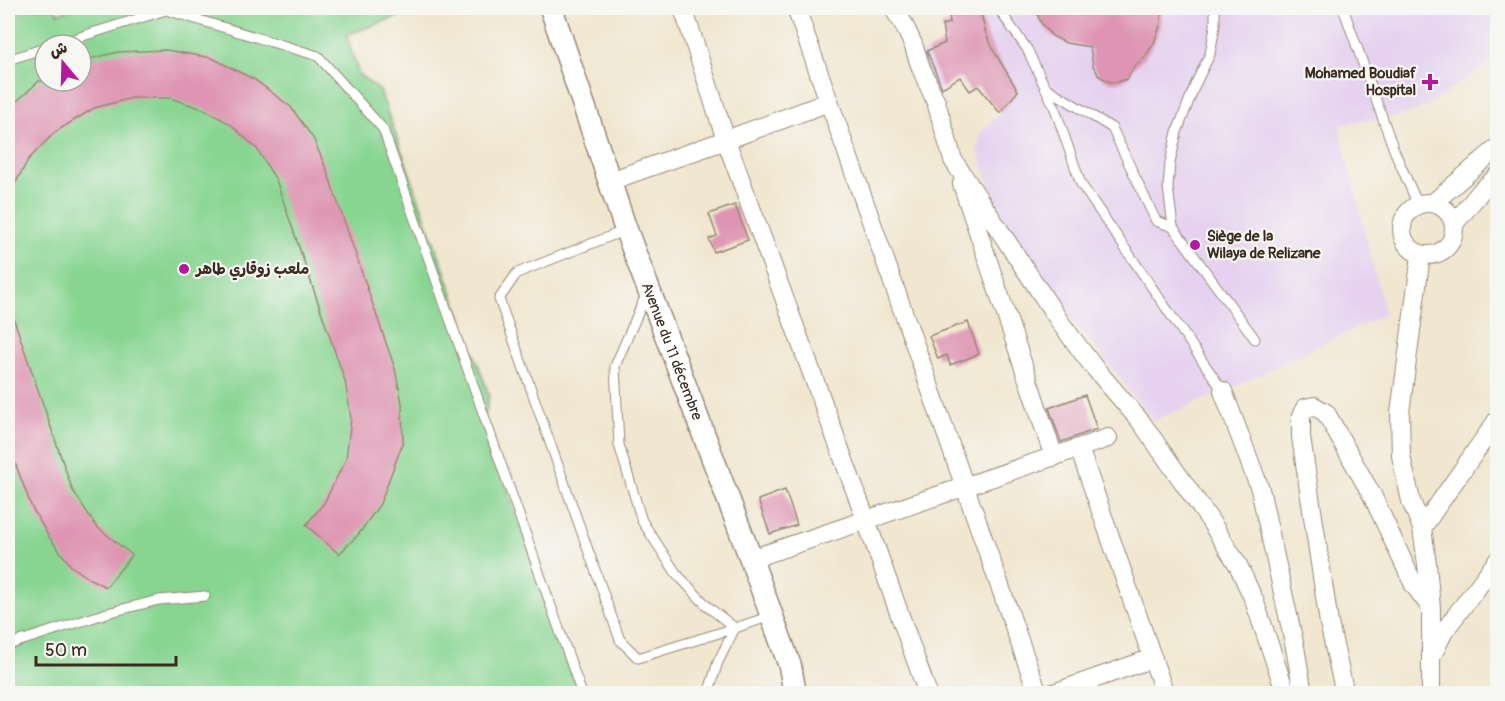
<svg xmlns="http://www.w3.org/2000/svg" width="1505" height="701" font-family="Pangolin,'Playpen Sans Arabic',sans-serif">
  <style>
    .built { fill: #e6d2f0 }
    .green { fill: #88d592; stroke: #628058; stroke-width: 1.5; fill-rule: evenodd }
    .building { fill: #de94b2 }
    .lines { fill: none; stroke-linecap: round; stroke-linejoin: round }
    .service-casing { stroke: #968876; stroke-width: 11 }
    .minor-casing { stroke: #968876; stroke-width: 20 }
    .tertiary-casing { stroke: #968876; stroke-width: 25 }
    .service { stroke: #fff; stroke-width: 9 }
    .minor { stroke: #fff; stroke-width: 18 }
    .tertiary { stroke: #fff; stroke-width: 22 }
    .poi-dot { fill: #b5179e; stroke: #f6f6f2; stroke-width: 2 }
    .labels { text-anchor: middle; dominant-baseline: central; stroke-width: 4.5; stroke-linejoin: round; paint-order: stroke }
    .poi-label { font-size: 15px; font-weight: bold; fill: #3b2a1e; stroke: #f6f6f2; text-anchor: start }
    .street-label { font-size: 15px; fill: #3b2a1e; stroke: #f6f6f2 }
  </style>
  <rect width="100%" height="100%" fill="#f6f6f2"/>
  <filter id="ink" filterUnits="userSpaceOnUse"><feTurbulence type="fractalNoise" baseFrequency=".0167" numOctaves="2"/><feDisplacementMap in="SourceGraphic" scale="12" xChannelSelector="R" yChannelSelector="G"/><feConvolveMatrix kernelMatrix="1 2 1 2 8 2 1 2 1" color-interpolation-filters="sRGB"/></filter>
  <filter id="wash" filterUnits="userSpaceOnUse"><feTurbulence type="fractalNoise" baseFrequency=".008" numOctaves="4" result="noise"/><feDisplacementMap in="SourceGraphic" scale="24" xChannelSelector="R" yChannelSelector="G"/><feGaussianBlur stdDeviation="1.35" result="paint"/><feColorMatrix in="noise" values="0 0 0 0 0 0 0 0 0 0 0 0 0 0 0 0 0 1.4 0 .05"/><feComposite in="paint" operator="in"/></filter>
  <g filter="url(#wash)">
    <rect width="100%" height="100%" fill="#f1e6cf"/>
    <polygon class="built" points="948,8 1497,8 1497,58 1427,106 1406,115 1339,125 1385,314 1242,383 1153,421 1047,286 996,204 978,150 980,133 1000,113 978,87 970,91 960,77 935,92 917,55 944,43 942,25 950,23"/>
    <path class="green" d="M8,8H55L58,13L75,8H422L346,35L359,74L380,91L489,395L484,422L579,693H8ZM45,45H81V81H45Z"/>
    <g id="blocks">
      <g class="building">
        <polygon points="948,8 981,8 981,14 986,34 995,53 1018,91 1000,113 978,86 970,91 960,77 942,88 927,51 945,43 942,25 950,23"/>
        <polygon points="1034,8 1163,8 1160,26 1154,43 1145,57 1134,67 1127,79 1118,82 1110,82 1099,76 1093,66 1090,47 1066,43 1052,36 1042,24"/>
        <polygon points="166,50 212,58 255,80 291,107 313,138 326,168 395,369 402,403 403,442 380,504 358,535 339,554 306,525 324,503 346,459 351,418 345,381 276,180 257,149 230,124 206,110 170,98 132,98 94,108 55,132 28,160 8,197 8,111 16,102 39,81 81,81 81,61 118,52"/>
        <polygon points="735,205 748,240 714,252 709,239 717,236 709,214"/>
        <polygon points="8,308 10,308 72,489 96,526 132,555 106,587 90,579 71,566 49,537 32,508 8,444"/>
        <polygon points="968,322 979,354 950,365 947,355 938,359 929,336"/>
        <polygon points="1085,395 1097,429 1061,442 1049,408"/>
        <polygon points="785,490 797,525 770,534 758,500"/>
      </g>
    </g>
  </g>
  <g filter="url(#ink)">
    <use href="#blocks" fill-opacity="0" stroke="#968876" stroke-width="1.5"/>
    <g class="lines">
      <defs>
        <g id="service">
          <polyline points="998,8 1027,49 1054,106 1081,184 1223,391"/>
          <polyline points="1215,8 1215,26 1210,54 1195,85 1177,132 1170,163 1168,187 1173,227 1255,339"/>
          <polyline points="1343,8 1394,150 1418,205"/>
          <polyline points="54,45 166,10 318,56 383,129 582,694"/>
          <polyline points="8,60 45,48"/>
          <polyline points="1045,87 1112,128 1156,221 1173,227"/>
          <polyline points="626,230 517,273 499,299 620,640 638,658 735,628"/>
          <polyline points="646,295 615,366 619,445 642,521 676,573 707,606 735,628"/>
          <polyline points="8,645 107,613 159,600 205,596"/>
          <polyline points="708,694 718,662 735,628 771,616"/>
        </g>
        <g id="minor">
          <polyline points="683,8 726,140 866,520 928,694"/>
          <polyline points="796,8 1038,694"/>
          <polyline points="893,8 903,23 913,44 921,68 936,102 953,160 1062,325 1093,366 1141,422 1209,519 1238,565 1254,600 1286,694"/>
          <polyline points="610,181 726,140 829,102"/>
          <polyline points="962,184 1054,457"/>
          <circle cx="1428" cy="229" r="26"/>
          <polyline points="1433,203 1498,147"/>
          <polyline points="1455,223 1481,191 1498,176"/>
          <polyline points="1421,255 1400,413 1401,456 1411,501 1422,528 1427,564 1431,608 1431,694"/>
          <polyline points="1223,391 1260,489 1295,647 1303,694"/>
          <polyline points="1079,448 1165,694"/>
          <polyline points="1422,528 1498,419"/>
          <polyline points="751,559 1108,438"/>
          <polyline points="1434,652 1444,631 1498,560"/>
          <polyline points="1051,694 1153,658"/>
          <polyline points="1345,694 1329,623 1301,437 1301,416 1305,408 1314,406 1326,413 1373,497 1414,585 1431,608"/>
        </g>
        <g id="tertiary">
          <path id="s1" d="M551,8L626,230L751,559L790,666L795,694"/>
        </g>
      </defs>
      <use href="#service" class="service-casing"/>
      <use href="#minor" class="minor-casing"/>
      <use href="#tertiary" class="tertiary-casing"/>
      <use href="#service" class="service"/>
      <use href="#minor" class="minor"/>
      <use href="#tertiary" class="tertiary"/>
    </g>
  </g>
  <g class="poi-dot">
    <path d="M1427 73h6v6h6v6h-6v6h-6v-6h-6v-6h6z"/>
    <circle cx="1195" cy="245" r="6"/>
    <circle cx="184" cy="269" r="6"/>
  </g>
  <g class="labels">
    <g class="poi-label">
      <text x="1416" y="73" text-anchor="end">Mohamed Boudiaf<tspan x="1416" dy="17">Hospital</tspan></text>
      <text x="1207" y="236">Siège de la<tspan x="1207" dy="17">Wilaya de Relizane</tspan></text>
      <text x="196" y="269">ملعب زوقاري طاهر</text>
    </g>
    <g class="street-label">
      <text stroke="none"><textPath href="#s1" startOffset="364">Avenue du 11 décembre</textPath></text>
    </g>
  </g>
  <rect width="1505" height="701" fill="none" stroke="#f6f6f2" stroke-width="30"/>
  <g transform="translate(63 63) rotate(341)"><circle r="28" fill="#f6f6f2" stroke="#aba49d" stroke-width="1.5"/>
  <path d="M0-4.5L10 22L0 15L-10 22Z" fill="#b5179e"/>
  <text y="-9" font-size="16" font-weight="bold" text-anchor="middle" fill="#3b2a1e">ش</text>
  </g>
  <path d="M36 656v9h140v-9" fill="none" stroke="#3b2a1e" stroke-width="3"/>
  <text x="45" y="656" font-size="18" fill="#3b2a1e" stroke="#f6f6f2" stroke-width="4.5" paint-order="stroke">50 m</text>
</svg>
